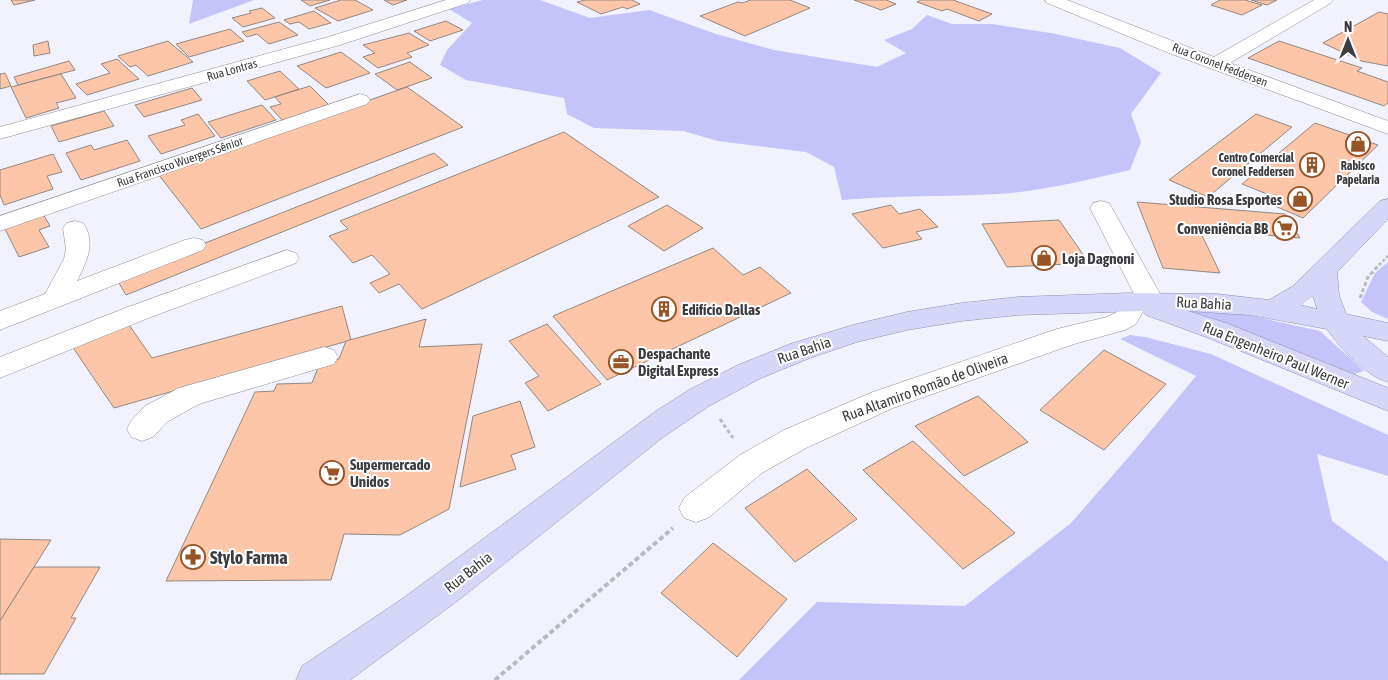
<svg xmlns="http://www.w3.org/2000/svg" width="1388" height="680" font-family="'Asap Condensed',sans-serif">
  <style>
    .green { fill: #c4c4fa }
    .building { fill: #fdc6a8; stroke: #928882 }
    .lines { fill: none; stroke-linecap: round; stroke-linejoin: round }
    .minor-casing { stroke: #8e8e99; stroke-width: 1 }
    .major-casing { stroke: #8f8fb5; stroke-width: 1 }
    .path-far2 { stroke: #b8b9c2; stroke-width: 2.5; stroke-dasharray: 3 2; stroke-linecap: butt }
    .path-far1 { stroke: #b8b9c2; stroke-width: 3; stroke-dasharray: 4 2.5; stroke-linecap: butt }
    .path { stroke: #b8b9c2; stroke-width: 4; stroke-dasharray: 5 3; stroke-linecap: butt }
    .minor { fill: #fff; fill-rule: evenodd }
    .major { fill: #d6d6f8; fill-rule: evenodd }
    .labels { text-anchor: middle; dominant-baseline: central; stroke-width: 4; stroke-linejoin: round; paint-order: stroke }
    .far-street-label { font-size: 12px; fill: #3c3c41; stroke: #fff }
    .far-poi-label { font-size: 12px; font-weight: bold; fill: #3c3c41; stroke: #fff; text-anchor: end }
    .poi-label { font-size: 15px; font-weight: bold; fill: #3c3c41; stroke: #fff; text-anchor: start }
    .street-label { font-size: 15px; fill: #3c3c41; stroke: #fff }
    .near-poi-label { font-size: 18px; font-weight: bold; fill: #3c3c41; stroke: #fff; text-anchor: start }
  </style>
  <rect width="100%" height="100%" fill="#f1f2fd"/>
  <g class="green">
    <polygon points="193,0 254,0 189,24"/>
    <path d="M483,0H540L590,18L649,10L716,34L774,50L877,67L906,53L884,40L912,29L927,15L952,24H992L1051,33L1120,48L1161,73L1131,114L1141,142L1130,170C1087,180 1043,191 998,194C946,197 894,195 842,200L834,167L806,152L718,141L683,131L594,128L567,114L564,98L466,80L440,65L447,50L472,23L449,9Z"/>
    <polygon points="1388,262 1388,319 1372,312 1361,302 1375,273"/>
    <polygon points="1179,310 1239,313 1320,331 1364,371 1347,376"/>
    <polygon points="1130,335 1145,337 1211,354 1388,435 1388,476 1317,454 1332,521 1388,562 1388,680 739,680 817,602 965,606 1071,523 1134,451 1196,376 1120,339"/>
  </g>
  <g class="building">
    <polygon points="11,0 35,0 14,5"/>
    <polygon points="301,0 330,0 310,6"/>
    <polygon points="341,0 355,0 373,10 338,21 315,8"/>
    <polygon points="384,0 407,0 393,5"/>
    <polygon points="585,0 632,0 640,4 627,9 623,7 601,14 577,2"/>
    <polygon points="751,0 790,0 810,8 745,36 700,16 738,2 742,3"/>
    <polygon points="854,0 886,0 896,4 881,10"/>
    <polygon points="921,0 953,0 992,14 979,21 947,9 942,11 917,2"/>
    <polygon points="1220,0 1245,0 1262,5 1242,15 1211,5"/>
    <polygon points="1251,0 1277,0 1267,5"/>
    <polygon points="262,8 275,18 243,27 232,18 251,13 249,11"/>
    <polygon points="314,11 331,23 309,29 299,22 290,24 284,20"/>
    <polygon points="1379,12 1388,14 1388,66 1361,61 1323,43"/>
    <polygon points="446,21 463,30 430,41 414,31"/>
    <polygon points="279,22 298,35 269,44 257,34 247,37 242,32"/>
    <polygon points="230,29 244,41 189,57 176,44"/>
    <polygon points="409,33 429,45 407,53 412,57 378,68 363,57 375,53 363,45"/>
    <polygon points="48,41 50,53 34,56 33,45"/>
    <polygon points="168,41 193,62 148,76 136,65 130,67 118,56"/>
    <polygon points="1279,41 1362,68 1357,71 1388,82 1388,103 1384,106 1248,58"/>
    <polygon points="341,52 370,73 326,88 297,66"/>
    <polygon points="117,59 139,79 87,95 76,84 110,73 101,64"/>
    <polygon points="69,61 75,70 18,85 14,77"/>
    <polygon points="410,62 432,78 397,90 375,74"/>
    <polygon points="280,71 299,89 265,100 247,81"/>
    <polygon points="5,73 11,86 0,89 0,74"/>
    <polygon points="61,74 76,98 56,103 59,108 26,118 11,87"/>
    <polygon points="310,86 330,106 283,121 270,107 281,104 275,97"/>
    <polygon points="407,87 463,127 201,229 158,174"/>
    <polygon points="192,88 202,100 144,117 135,105"/>
    <polygon points="262,105 276,120 221,138 208,122"/>
    <polygon points="104,111 114,126 59,142 51,126"/>
    <polygon points="198,114 215,136 161,154 148,136 185,125 181,120"/>
    <polygon points="1256,114 1292,127 1208,197 1169,180"/>
    <polygon points="1315,123 1378,145 1303,218 1275,206 1282,200 1242,184"/>
    <polygon points="564,132 659,197 422,309 399,284 379,293 370,283 390,274 372,255 353,263 329,236 348,229 340,221"/>
    <polygon points="127,140 140,161 81,180 66,153 91,145 94,150"/>
    <polygon points="434,153 448,165 126,295 116,278"/>
    <polygon points="53,154 62,172 47,176 53,189 4,205 0,195 0,170"/>
    <polygon points="1137,202 1285,214 1300,238 1199,229 1220,273 1163,268"/>
    <polygon points="667,205 703,228 664,251 628,226"/>
    <polygon points="891,205 899,214 920,209 938,227 916,232 922,239 883,248 852,214"/>
    <polygon points="43,214 50,226 39,230 49,247 19,257 4,227"/>
    <polygon points="1059,220 1089,263 1007,267 982,224"/>
    <polygon points="713,248 743,275 760,267 791,293 607,380 553,316"/>
    <polygon points="342,306 351,340 114,408 72,346 127,322 152,358"/>
    <polygon points="426,319 419,347 482,344 449,509 400,535 344,534 331,580 166,581 255,392 274,391 277,384 312,383 321,360 339,359 346,341"/>
    <polygon points="547,324 601,384 548,411 525,383 539,376 509,341"/>
    <polygon points="1104,350 1166,384 1104,450 1040,410"/>
    <polygon points="978,396 1028,442 964,476 915,426"/>
    <polygon points="520,401 535,447 511,455 516,469 460,487 473,416"/>
    <polygon points="913,441 1015,533 963,569 863,470"/>
    <polygon points="807,469 857,519 795,562 745,508"/>
    <polygon points="0,539 51,540 0,621"/>
    <polygon points="713,543 787,599 737,657 661,593"/>
    <polygon points="34,567 100,567 71,618 76,618 44,674 0,674 0,621"/>
  </g>
  <g class="lines">
    <defs>
      <g id="minor">
        <polygon points="446,0 470,0 468,3 340,45 0,139 0,127 328,37"/>
        <polygon points="1045,0 1067,0 1214,57 1314,0 1333,0 1331,3 1230,63 1388,121 1388,134 1169,53 1047,3"/>
        <polygon points="360,94 367,96 370,100 367,104 0,231 0,216"/>
        <polygon points="1101,201 1109,203 1112,208 1164,301 1160,307 1151,310 1145,308 1136,324 1125,330 1074,344 893,408 806,448 762,473 708,518 696,522 684,518 679,508 684,498 740,455 784,430 873,392 1057,329 1107,317 1117,312 1126,296 1134,294 1090,208 1093,203"/>
        <path d="M75,221L83,223C97,242 86,263 77,281L185,240L194,238L203,240L206,245L203,250L0,330V311L45,294L64,259L66,249L63,228L67,223Z"/>
        <polygon points="287,250 296,253 299,258 296,263 146,319 0,378 0,357 128,307"/>
        <polygon points="324,347 334,350 338,357 334,364 199,404 167,422 153,437 142,441 131,437 127,429 131,421 145,406 179,388"/>
      </g>
      <path id="major" d="M1388,199V219L1337,272L1339,295L1346,314L1388,323V341L1363,336L1388,357V382C1364,375 1341,349 1327,329L1250,315L1188,311L1226,323L1388,388V411L1206,337L1146,315L1143,311L1018,315L962,321L907,330L857,342L810,358L759,379L709,406L662,438L460,599L350,680H296L302,666L402,599L656,411L689,390L738,365L790,344L853,325L907,312L962,303L1018,297L1129,293L1217,294L1269,300L1293,286L1380,201ZM1313,296L1317,309L1300,305Z"/>
    </defs>
    <use href="#minor" class="minor-casing"/>
    <use href="#major" class="major-casing"/>
    <polyline class="path-far2" points="1379,265 1388,256"/>
    <g class="path-far1">
      <polyline points="1360,298 1368,277 1380,264"/>
      <polyline points="720,419 733,438"/>
    </g>
    <polyline class="path" points="495,680 673,528"/>
    <use href="#minor" class="minor"/>
    <use href="#major" class="major"/>
  </g>
  <defs>
    <symbol id="shop-ring" viewBox="-11 -11 22 22"><circle r="9.5" fill="#fff" stroke="#985327" stroke-width="1.5"/><path d="M-5-2.5h2.3a2.7 3.5 0 0 1 5.4 0H5L5.5 6h-11ZM-1.5-2.5h3a1.5 2.3 0 0 0-3 0Z" fill="#985327"/></symbol>
    <symbol id="building-ring" viewBox="-11 -11 22 22"><circle r="9.5" fill="#fff" stroke="#985327" stroke-width="1.5"/><path d="M-4-6H4V6H1V3H-1V6H-4ZM-2.5-4.3h1.7v1.8h-1.7ZM.8-4.3h1.7v1.8H.8ZM-2.5-1h1.7V.8h-1.7ZM.8-1h1.7V.8H.8Z" fill="#985327"/></symbol>
    <symbol id="supermarket-ring" viewBox="-11 -11 22 22"><circle r="9.5" fill="#fff" stroke="#985327" stroke-width="1.5"/><path d="M-6-5.5h2.5l.6 2H6L4.5 2H-2.5L-4.4-4H-6ZM-1.5 3.2a1.3 1.3 0 1 0 .1 0ZM3 3.2a1.3 1.3 0 1 0 .1 0Z" fill="#985327"/></symbol>
    <symbol id="office-ring" viewBox="-11 -11 22 22"><circle r="9.5" fill="#fff" stroke="#985327" stroke-width="1.5"/><path d="M-6-3h4V-5.5h4V-3h4V5H-6ZM-1-4.5V-3h2v-1.5ZM-6 0V1H6V0Z" fill="#985327"/></symbol>
    <symbol id="pharmacy-ring" viewBox="-11 -11 22 22"><circle r="9.5" fill="#fff" stroke="#985327" stroke-width="1.5"/><path d="M-2-6h4v4h4v4h-4v4h-4v-4h-4v-4h4Z" fill="#985327"/></symbol>
  </defs>
  <g fill-rule="evenodd">
    <use href="#shop-ring" x="1344" y="130" width="28" height="28"/>
    <use href="#building-ring" x="1298" y="151" width="28" height="28"/>
    <use href="#shop-ring" x="1286" y="185" width="28" height="28"/>
    <use href="#supermarket-ring" x="1271" y="214" width="28" height="28"/>
    <use href="#shop-ring" x="1030" y="244" width="28" height="28"/>
    <use href="#building-ring" x="650" y="295" width="28" height="28"/>
    <use href="#office-ring" x="607" y="348" width="28" height="28"/>
    <use href="#supermarket-ring" x="318" y="459" width="28" height="28"/>
    <use href="#pharmacy-ring" x="179" y="543" width="28" height="28"/>
  </g>
  <g class="labels">
    <g class="far-street-label">
      <text transform="translate(1220 65) rotate(21)">Rua Coronel Feddersen</text>
      <text transform="translate(232 70) rotate(-16)">Rua Lontras</text>
      <text transform="translate(180 162) rotate(-19)">Rua Francisco Wuergers Sênior</text>
    </g>
    <g class="far-poi-label">
      <text x="1294" y="158">Centro Comercial<tspan x="1294" dy="14">Coronel Feddersen</tspan></text>
      <text x="1358" y="166" text-anchor="middle">Rabisco<tspan x="1358" dy="14">Papelaria</tspan></text>
    </g>
    <g class="poi-label">
      <text x="1282" y="199" text-anchor="end">Studio Rosa Esportes</text>
      <text x="1268" y="228" text-anchor="end">Conveniência BB</text>
      <text x="1062" y="258">Loja Dagnoni</text>
      <text x="682" y="309">Edifício Dallas</text>
      <text x="638" y="353">Despachante<tspan x="638" dy="17">Digital Express</tspan></text>
      <text x="350" y="464">Supermercado<tspan x="350" dy="17">Unidos</tspan></text>
    </g>
    <g class="street-label">
      <text transform="translate(1204 303) rotate(3)">Rua Bahia</text>
      <text transform="translate(804 350) rotate(-19)">Rua Bahia</text>
      <text transform="translate(1276 355) rotate(22)">Rua Engenheiro Paul Werner</text>
      <text transform="translate(925 387) rotate(-20)">Rua Altamiro Romão de Oliveira</text>
      <text transform="translate(468 572) rotate(-38)">Rua Bahia</text>
    </g>
    <g class="near-poi-label">
      <text x="210" y="557">Stylo Farma</text>
    </g>
  </g>
  <g transform="translate(1348 40)" stroke="#ffffff" stroke-width="4" paint-order="stroke">
  <path d="M0-4L9 19L0 12L-9 19Z" fill="#3c3c41"/>
  <text y="-8" font-size="14" font-weight="bold" text-anchor="middle" fill="#3c3c41">N</text>
  </g>
</svg>
